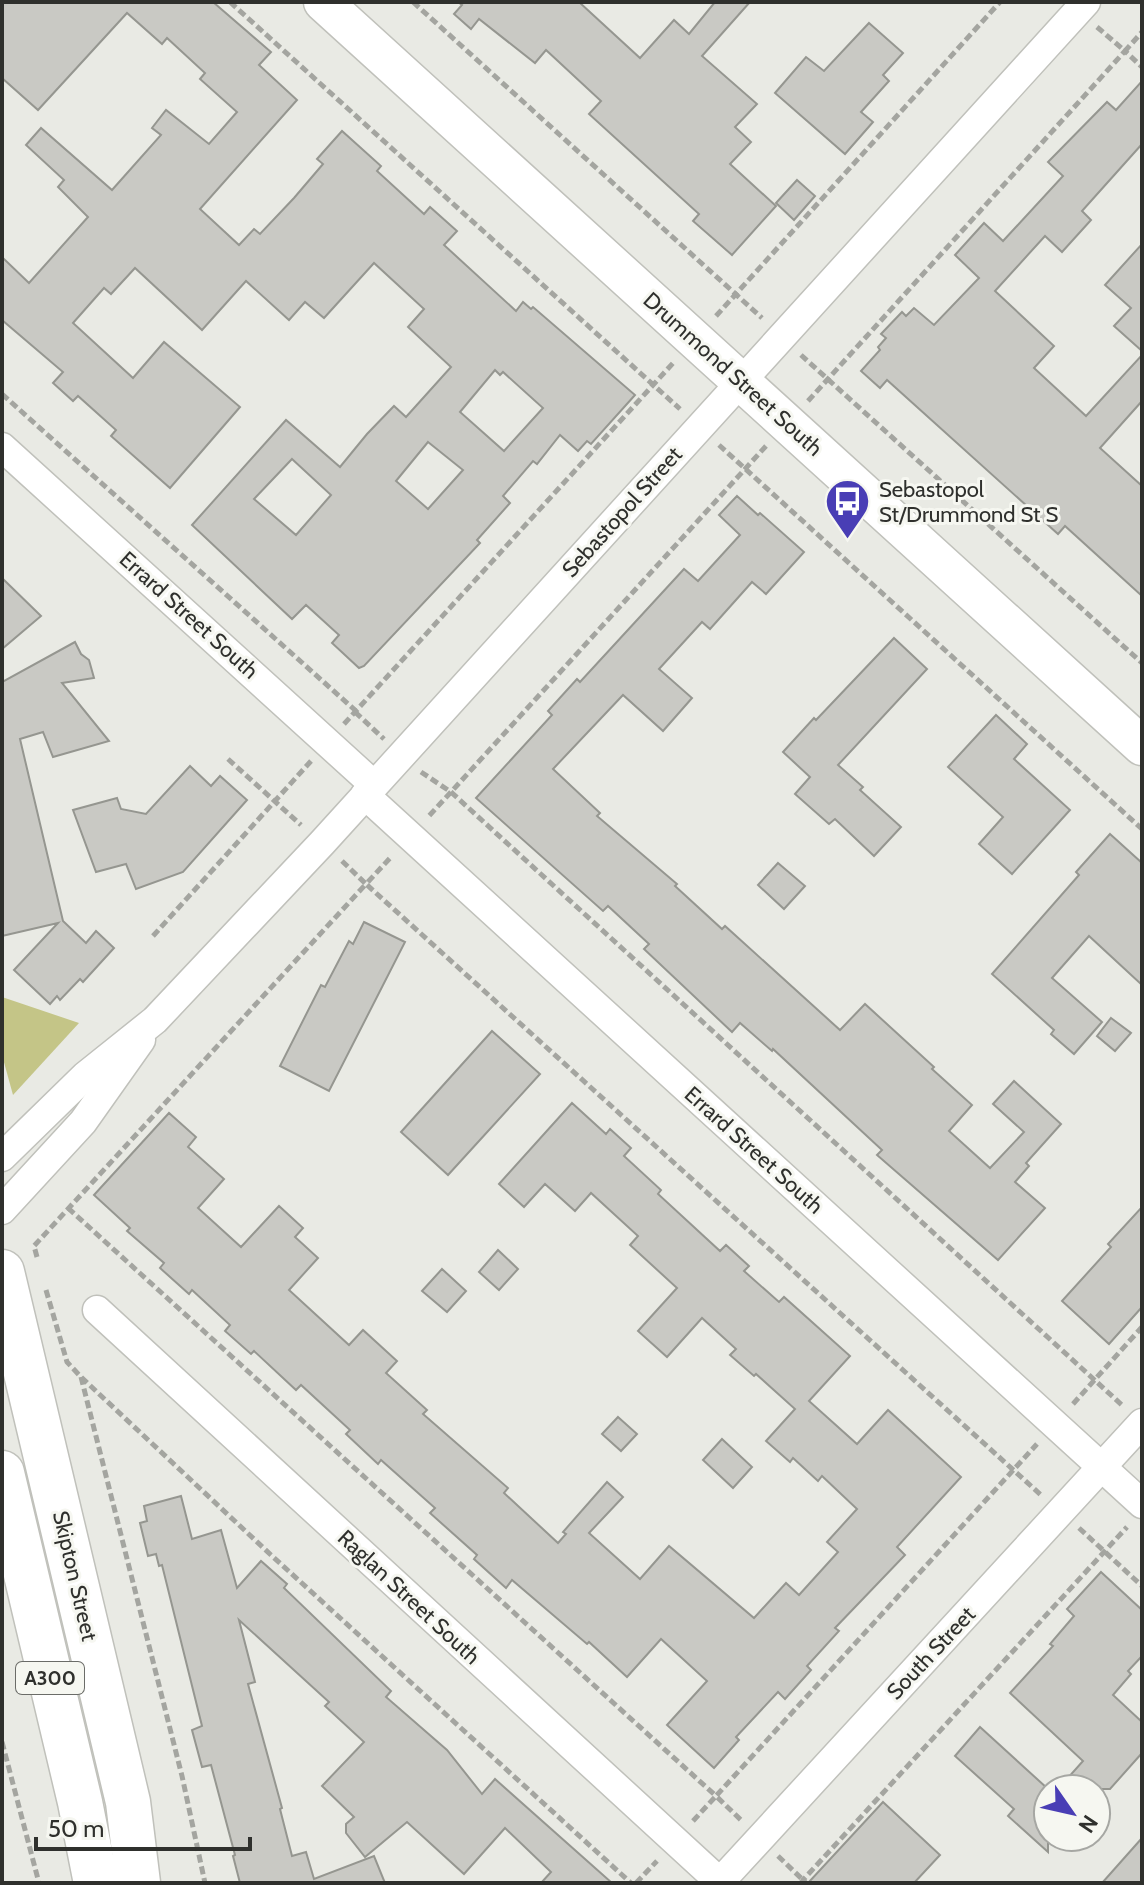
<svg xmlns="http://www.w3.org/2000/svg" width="1144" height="1885" font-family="Cabin,sans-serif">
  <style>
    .green { fill: #c4c587 }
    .building { fill: #c9c9c4; stroke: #959690; stroke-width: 2; fill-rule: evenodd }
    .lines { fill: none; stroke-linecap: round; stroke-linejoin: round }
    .minor-casing { stroke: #c0c1bb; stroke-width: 31 }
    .secondary-casing { stroke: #c0c1bb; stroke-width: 41 }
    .trunk-casing { stroke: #c0c1bb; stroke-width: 47 }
    .path { stroke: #a4a5a0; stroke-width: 5; stroke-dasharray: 8 4; stroke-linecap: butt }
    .minor { stroke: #fff; stroke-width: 28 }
    .secondary { stroke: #fff; stroke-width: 38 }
    .trunk { stroke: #fff; stroke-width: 44 }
    .labels { text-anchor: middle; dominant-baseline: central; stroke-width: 6; stroke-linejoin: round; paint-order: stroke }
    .shield { fill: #f6f7f1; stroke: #6b6c68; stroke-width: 2 }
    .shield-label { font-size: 20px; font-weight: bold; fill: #2f302d }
    .street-label { font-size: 22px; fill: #2f302d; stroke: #f6f7f1 }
    .poi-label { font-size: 22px; fill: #2f302d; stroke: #f6f7f1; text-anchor: start }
  </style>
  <rect width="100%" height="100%" fill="#e9eae4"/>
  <polygon class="green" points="2,997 79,1023 13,1095 2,1055"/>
  <g class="building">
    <path d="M2,2H213L271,52L259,65L297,100L200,209L239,245L254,229L260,234L294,198L323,164L317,159L342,131L381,166L377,171L424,214L430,207L457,231L444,245L516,311L523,302L531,309L533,307L635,395L591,444L587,441L578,451L560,435L537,464L533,461L503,496L510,503L477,540L480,543L364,666L359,668L332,643L339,635L306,605L292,619L192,525L286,420L340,467L367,434L394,406L406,417L451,367L408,327L424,309L374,263L324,318L305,302L289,320L246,281L202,330L135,268L111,294L104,288L73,323L133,378L164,342L240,407L170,488L111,436L116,430L78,396L73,401L53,383L63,372L2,320V257L29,283L88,217L58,187L64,180L26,145L41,128L112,190L161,135L152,128L166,110L209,144L237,112L200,79L205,73L167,38L162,44L127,13L38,110L2,78ZM495,370L500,375L503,372L543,408L504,451L460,412ZM428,442L463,470L428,509L396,481ZM292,459L331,495L296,535L254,499Z"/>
    <polygon points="458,2 579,2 640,58 674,20 689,34 715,2 750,2 702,56 757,104 735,127 751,142 730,164 776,206 732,255 693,221 699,214 589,114 601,101 546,50 535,63 479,19 471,29 454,14 462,5"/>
    <polygon points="869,23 903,53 883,75 889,81 861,112 873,122 845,154 775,93 806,57 824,71"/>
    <polygon points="1142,81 1142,144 1082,211 1091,220 1062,252 1045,236 995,291 1054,346 1034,368 1086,416 1142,355 1142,401 1100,448 1142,486 1142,596 1065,526 1058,534 887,380 880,388 861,371 880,350 878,347 886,338 881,334 902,312 906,316 914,308 934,325 979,278 955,255 984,223 1003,241 1063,176 1048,162 1107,102 1116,110"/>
    <polygon points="797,180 815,196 794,220 776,203"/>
    <polygon points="1142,244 1142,351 1114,326 1131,308 1105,285"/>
    <polygon points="737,496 758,515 760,513 804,552 766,594 752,582 710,629 702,622 659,669 692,698 663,731 623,695 553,769 600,813 597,816 677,884 675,886 722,929 725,926 840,1030 865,1004 934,1067 932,1069 972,1105 949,1131 990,1168 1024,1132 993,1104 1014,1081 1061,1124 1026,1163 1029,1166 1015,1182 1045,1208 998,1260 877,1155 882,1150 773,1049 772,1051 740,1023 732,1032 644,949 649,944 608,906 603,911 476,798 552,715 548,711 577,679 580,682 684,569 698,581 740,535 719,515"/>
    <polygon points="2,578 41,616 2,649"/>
    <polygon points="894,638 927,669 838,765 863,787 860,790 901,827 874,856 835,819 829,824 795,794 810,777 783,752 814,718 816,720"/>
    <polygon points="75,642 81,654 89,660 94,678 62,683 109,741 53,757 43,732 20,739 63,921 86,943 96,931 114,948 83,982 80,979 60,1000 57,996 50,1004 14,970 58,923 2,936 2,682"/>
    <polygon points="996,715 1027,744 1014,759 1070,810 1012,874 979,844 1003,817 948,767"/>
    <polygon points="190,766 211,786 220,776 247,800 183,872 136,889 126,864 96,872 73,810 117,798 121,809 146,814"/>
    <polygon points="1110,834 1142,863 1142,985 1089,936 1052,978 1102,1022 1074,1054 1051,1034 1054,1030 992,974 1079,875 1076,872"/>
    <polygon points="778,863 805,886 784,909 758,885"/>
    <polygon points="364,922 405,942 329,1091 280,1066 321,985 325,987 349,941 353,944"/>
    <polygon points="1111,1018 1131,1033 1115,1051 1097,1036"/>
    <polygon points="492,1031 540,1074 448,1175 401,1132"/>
    <polygon points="572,1103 606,1134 610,1129 631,1148 624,1156 661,1190 658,1194 720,1251 726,1245 749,1266 744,1271 779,1302 784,1297 850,1356 809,1401 857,1444 888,1410 961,1477 897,1547 905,1555 835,1628 839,1631 807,1666 811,1670 785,1699 778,1692 736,1737 739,1740 714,1768 667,1725 707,1681 661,1639 627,1677 589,1642 587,1644 512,1580 506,1588 474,1559 477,1555 430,1513 435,1508 381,1460 378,1464 346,1434 350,1430 301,1385 296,1390 254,1351 251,1354 225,1331 230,1325 192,1290 189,1294 160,1268 164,1263 127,1231 130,1228 94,1195 169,1113 196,1137 188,1147 224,1179 198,1208 241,1247 279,1206 303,1228 295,1237 318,1258 289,1290 349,1345 363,1330 397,1361 386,1373 427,1410 423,1414 508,1488 504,1493 558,1543 566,1534 563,1532 607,1482 623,1497 589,1533 640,1579 669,1546 754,1618 786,1583 799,1595 838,1552 827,1542 857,1509 822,1476 818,1481 793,1458 790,1462 766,1441 795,1409 756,1374 754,1376 730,1355 736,1349 702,1318 667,1357 638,1331 677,1288 630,1245 638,1236 591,1193 575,1211 545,1184 524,1207 499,1184"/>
    <polygon points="1142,1207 1142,1307 1109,1344 1062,1301 1111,1247 1108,1244"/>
    <polygon points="498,1250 518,1269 499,1290 479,1272"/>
    <polygon points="442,1269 466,1291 447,1312 422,1291"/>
    <polygon points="618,1417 637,1434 621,1451 602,1434"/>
    <polygon points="722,1439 752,1467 733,1488 703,1460"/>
    <polygon points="181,1496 192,1539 221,1530 237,1588 261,1561 287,1584 284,1588 391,1691 386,1697 447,1750 482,1794 495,1779 612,1883 541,1883 551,1872 505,1828 464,1874 407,1822 365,1857 346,1833 346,1824 354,1817 322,1786 364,1742 325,1706 329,1702 239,1620 255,1682 248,1684 282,1808 280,1809 292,1856 306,1852 314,1879 374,1856 385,1883 240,1883 233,1856 235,1855 211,1765 202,1767 192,1730 202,1726 162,1565 159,1566 156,1554 148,1556 140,1523 147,1521 144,1506"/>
    <polygon points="1101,1572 1142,1610 1142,1656 1128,1671 1131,1674 1113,1695 1142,1722 1142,1753 1110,1789 1058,1789 1083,1761 1010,1693 1053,1646 1050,1644 1074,1616 1067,1609"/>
    <polygon points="980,1727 1048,1789 1048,1852 1008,1816 1014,1809 955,1756"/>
    <polygon points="883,1802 940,1855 914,1883 808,1883"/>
    <polygon points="1142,1838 1142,1883 1102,1883"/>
  </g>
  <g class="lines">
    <defs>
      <g id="minor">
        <polyline points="2,447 374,785"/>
        <polyline points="365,795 1142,1504"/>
        <polyline points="2,1157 85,1076 155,1020 322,843 1086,2"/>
        <polyline points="2,1210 83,1122 141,1040"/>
        <polyline points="97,1310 721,1883"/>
        <polyline points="719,1883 1142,1423"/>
      </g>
      <polyline id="secondary" points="323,2 1142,746"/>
      <g id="trunk">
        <polyline points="2,1272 128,1802 138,1883"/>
        <polyline points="2,1473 80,1802 96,1883"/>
      </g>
    </defs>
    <use href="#minor" class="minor-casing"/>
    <use href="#secondary" class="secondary-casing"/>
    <use href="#trunk" class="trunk-casing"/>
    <g class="path">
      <polyline points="230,2 680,409"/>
      <polyline points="413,2 762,318"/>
      <polyline points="1097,27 1125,51 1142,32"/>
      <polyline points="716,316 1000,2"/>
      <polyline points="801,355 1142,663"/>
      <polyline points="2,394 356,711"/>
      <polyline points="808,401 1125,51 1142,67"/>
      <polyline points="719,445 1142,829"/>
      <polyline points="766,446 451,792 1123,1406"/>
      <polyline points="355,712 384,739"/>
      <polyline points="344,724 674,362"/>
      <polyline points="228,759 301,825"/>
      <polyline points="421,772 451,792 428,817"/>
      <polyline points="342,861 366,884 391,857"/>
      <polyline points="153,936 311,761"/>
      <polyline points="68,1208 716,1796 1037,1444"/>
      <polyline points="37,1257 34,1246 366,884 1041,1495"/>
      <polyline points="46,1290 67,1362 81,1377 271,1555 631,1883"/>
      <polyline points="81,1377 182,1776 205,1883"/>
      <polyline points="1073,1404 1142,1327"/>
      <polyline points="1079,1528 1142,1586"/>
      <polyline points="2,1742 39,1883"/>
      <polyline points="693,1821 716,1796 742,1821"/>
      <polyline points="778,1856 803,1880 801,1883"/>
      <polyline points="636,1883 657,1861"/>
      <polyline points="806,1883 803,1880 1127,1527"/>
    </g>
    <use href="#minor" class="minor"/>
    <use href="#secondary" class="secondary"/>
    <use href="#trunk" class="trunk"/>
  </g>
  <defs>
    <symbol id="bus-pin" viewBox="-11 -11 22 30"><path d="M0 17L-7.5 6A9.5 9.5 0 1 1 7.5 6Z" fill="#493eb5" stroke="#f6f7f1"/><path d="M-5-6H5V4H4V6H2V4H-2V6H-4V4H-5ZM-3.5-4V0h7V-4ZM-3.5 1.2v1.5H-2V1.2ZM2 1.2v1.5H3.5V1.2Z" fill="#fff"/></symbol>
  </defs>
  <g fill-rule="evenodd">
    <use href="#bus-pin" x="822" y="476" width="51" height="69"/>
  </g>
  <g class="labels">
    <rect class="shield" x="16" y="1662" width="68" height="32" rx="6"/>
    <g class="shield-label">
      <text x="50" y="1678">A300</text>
    </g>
    <g class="street-label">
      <text transform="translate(733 374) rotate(42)">Drummond Street South</text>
      <text transform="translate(622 512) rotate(-48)">Sebastopol Street</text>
      <text transform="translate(189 615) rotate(42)">Errard Street South</text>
      <text transform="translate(754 1150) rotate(42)">Errard Street South</text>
      <text transform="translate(75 1576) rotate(77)">Skipton Street</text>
      <text transform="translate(409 1597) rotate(43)">Raglan Street South</text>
      <text transform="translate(931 1653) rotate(-47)">South Street</text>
    </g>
    <g class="poi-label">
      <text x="879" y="489">Sebastopol<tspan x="879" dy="25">St/Drummond St S</tspan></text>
    </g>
  </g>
  <rect width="1144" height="1885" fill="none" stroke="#2f302d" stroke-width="8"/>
  <g transform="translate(1072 1813) rotate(124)"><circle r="38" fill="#f6f7f1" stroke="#a6a7a3" stroke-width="2"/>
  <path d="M0-6L14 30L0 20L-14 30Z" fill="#493eb5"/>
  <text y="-12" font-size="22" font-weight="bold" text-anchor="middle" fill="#2f302d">N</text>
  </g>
  <path d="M36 1837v12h214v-12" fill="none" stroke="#2f302d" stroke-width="4"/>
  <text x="48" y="1837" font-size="24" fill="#2f302d" stroke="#f6f7f1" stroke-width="6" paint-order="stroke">50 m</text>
</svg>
